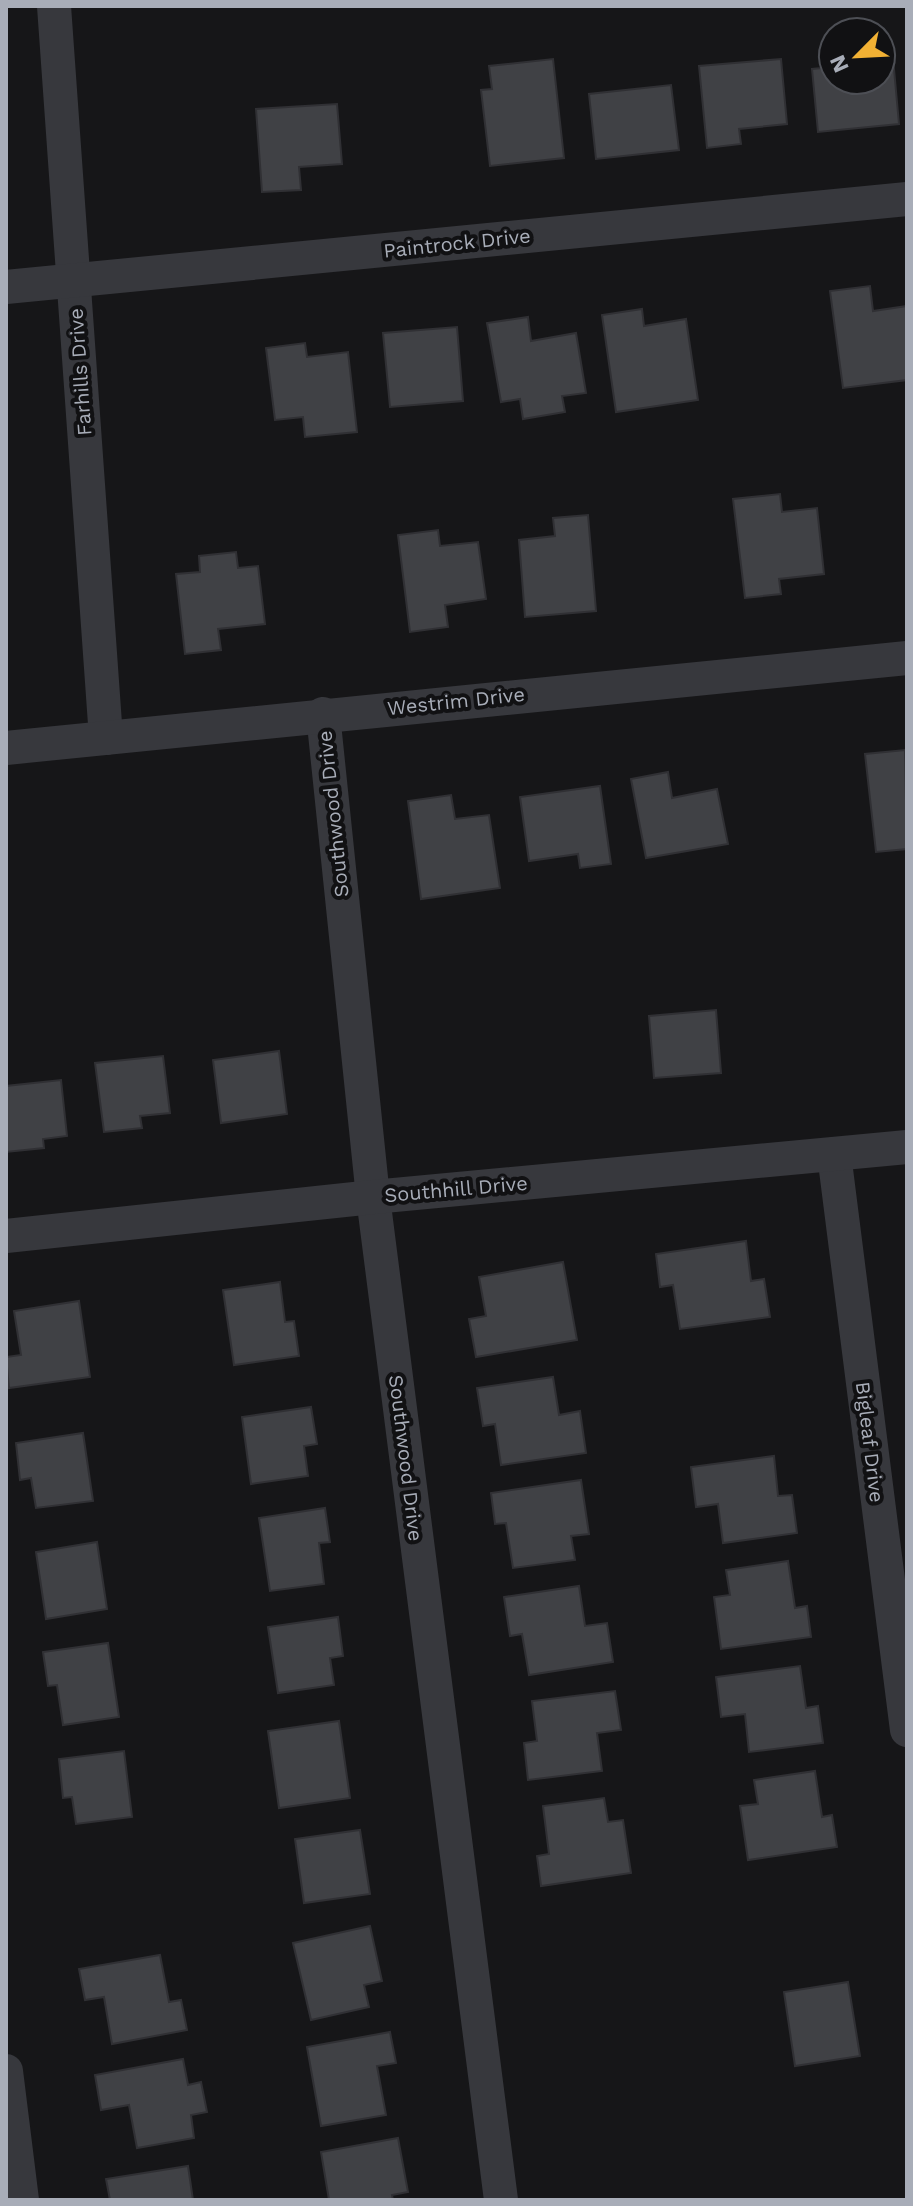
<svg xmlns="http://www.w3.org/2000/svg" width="913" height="2206" font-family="'Work Sans',sans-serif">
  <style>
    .building { fill: #404145; stroke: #303034; stroke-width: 2 }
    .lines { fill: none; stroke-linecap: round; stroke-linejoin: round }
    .street { stroke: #37383d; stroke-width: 34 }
    .labels { text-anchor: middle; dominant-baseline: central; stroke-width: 8; stroke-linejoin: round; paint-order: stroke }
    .street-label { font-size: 20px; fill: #a8adb8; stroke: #111113 }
  </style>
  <rect width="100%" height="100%" fill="#161618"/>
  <g class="building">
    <polygon points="892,47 899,124 818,132 812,69 833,67 833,80 881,80 881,48"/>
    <polygon points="553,59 564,158 490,166 481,90 492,89 489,66"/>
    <polygon points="781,59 787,124 739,129 741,144 707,148 699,66"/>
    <polygon points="671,85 679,150 596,159 589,94"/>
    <polygon points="337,104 342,164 299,167 301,190 262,192 256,109"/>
    <polygon points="870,286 873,311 907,306 907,380 843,388 830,291"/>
    <polygon points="642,309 644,326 686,319 698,400 616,412 602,315"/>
    <polygon points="528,317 531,341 576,333 586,393 562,396 565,412 523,419 520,399 501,402 487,323"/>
    <polygon points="457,327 463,401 390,407 383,333"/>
    <polygon points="305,343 307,357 348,352 357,432 305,437 303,417 275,420 266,348"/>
    <polygon points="780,494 782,512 817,508 824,574 779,579 781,594 745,598 733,499"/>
    <polygon points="588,515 596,611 525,617 519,540 555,536 553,518"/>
    <polygon points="438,530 440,546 478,542 486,599 445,605 448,627 410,632 398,535"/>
    <polygon points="236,552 238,568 258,566 265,624 218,629 221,650 185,654 176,574 200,572 199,556"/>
    <polygon points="905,750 907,849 876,852 865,754"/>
    <polygon points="668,772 672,798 717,789 728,844 646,858 631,779"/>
    <polygon points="600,786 611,864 580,868 578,854 529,861 520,797"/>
    <polygon points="451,795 455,819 489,815 500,888 421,899 408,801"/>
    <polygon points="716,1010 721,1073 654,1078 649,1016"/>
    <polygon points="279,1051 287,1114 221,1123 213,1060"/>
    <polygon points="163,1056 170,1113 140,1116 142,1128 104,1132 95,1063"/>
    <polygon points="61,1080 67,1136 43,1139 44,1148 6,1152 6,1086"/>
    <polygon points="746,1241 751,1281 764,1279 770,1317 680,1329 673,1285 660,1287 656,1254"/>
    <polygon points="563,1262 577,1340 476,1357 469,1319 486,1316 479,1277"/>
    <polygon points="280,1282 285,1322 294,1321 299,1356 234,1365 223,1290"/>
    <polygon points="79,1301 90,1377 9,1388 6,1357 21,1355 14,1311"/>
    <polygon points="553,1377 559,1415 580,1411 586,1453 501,1465 495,1424 483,1426 477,1388"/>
    <polygon points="311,1407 317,1444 304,1446 308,1476 251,1484 242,1417"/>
    <polygon points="83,1433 93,1501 36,1508 31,1478 20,1480 16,1443"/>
    <polygon points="774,1456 778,1496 792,1495 797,1533 723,1543 718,1504 696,1507 691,1467"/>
    <polygon points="581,1480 589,1534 571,1536 575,1560 513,1568 506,1523 495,1524 491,1493"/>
    <polygon points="325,1508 330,1542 319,1543 324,1584 270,1591 259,1518"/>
    <polygon points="97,1542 107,1609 46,1619 36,1552"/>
    <polygon points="788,1561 795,1608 807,1606 811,1637 721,1649 714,1597 730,1595 726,1570"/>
    <polygon points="579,1586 585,1626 607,1623 613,1662 529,1675 522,1634 510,1636 504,1597"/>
    <polygon points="338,1617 343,1656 330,1658 334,1685 278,1693 268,1627"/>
    <polygon points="108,1643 119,1717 63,1725 57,1685 48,1686 43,1652"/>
    <polygon points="800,1666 806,1708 818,1706 823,1743 749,1752 745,1714 721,1717 716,1677"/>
    <polygon points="615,1691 621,1730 597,1733 602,1771 528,1780 524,1743 537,1741 532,1701"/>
    <polygon points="339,1721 350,1798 279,1808 268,1731"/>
    <polygon points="124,1751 132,1817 76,1824 72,1797 63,1798 59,1759"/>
    <polygon points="815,1771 822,1817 832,1815 837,1847 748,1860 740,1806 758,1804 754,1780"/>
    <polygon points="604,1798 608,1822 623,1820 631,1873 541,1886 537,1856 549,1854 543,1806"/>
    <polygon points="360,1830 370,1894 304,1903 295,1839"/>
    <polygon points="370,1926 382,1981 364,1985 369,2007 311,2020 293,1943"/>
    <polygon points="160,1955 169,2002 181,2000 187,2030 112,2044 104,1997 85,2000 79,1969"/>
    <polygon points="848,1982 860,2056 795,2066 784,1992"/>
    <polygon points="390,2032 396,2063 377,2066 386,2115 321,2126 307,2047"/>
    <polygon points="183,2059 188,2085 201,2082 207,2112 191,2115 194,2138 137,2148 129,2105 101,2110 95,2075"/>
    <polygon points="398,2138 408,2192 392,2195 393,2200 329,2200 321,2152"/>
    <polygon points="188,2166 193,2200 110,2200 106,2179"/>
  </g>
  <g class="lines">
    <g class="street">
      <polyline points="54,6 106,738"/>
      <polyline points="6,287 907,199"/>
      <polyline points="323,714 373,1197 501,2200"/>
      <polyline points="6,748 907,658"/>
      <polyline points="834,1154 907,1730"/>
      <polyline points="6,1236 373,1197 907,1147"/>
      <polyline points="6,2071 22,2200"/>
    </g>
  </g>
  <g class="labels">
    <g class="street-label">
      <text transform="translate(457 243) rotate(-6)">Paintrock Drive</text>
      <text transform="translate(80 372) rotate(-94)">Farhills Drive</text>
      <text transform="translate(456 701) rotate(-6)">Westrim Drive</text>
      <text transform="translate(333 814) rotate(-96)">Southwood Drive</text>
      <text transform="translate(456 1189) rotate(-5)">Southhill Drive</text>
      <text transform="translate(870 1442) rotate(83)">Bigleaf Drive</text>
      <text transform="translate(406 1458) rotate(83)">Southwood Drive</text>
    </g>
  </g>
  <rect width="913" height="2206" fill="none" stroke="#a8adb8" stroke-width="16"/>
  <g transform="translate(857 56) rotate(246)"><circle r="38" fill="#111113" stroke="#4d4f55" stroke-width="2"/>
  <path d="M0-6L14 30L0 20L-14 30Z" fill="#f2b134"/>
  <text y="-12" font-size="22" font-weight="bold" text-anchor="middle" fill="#a8adb8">N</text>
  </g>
</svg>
